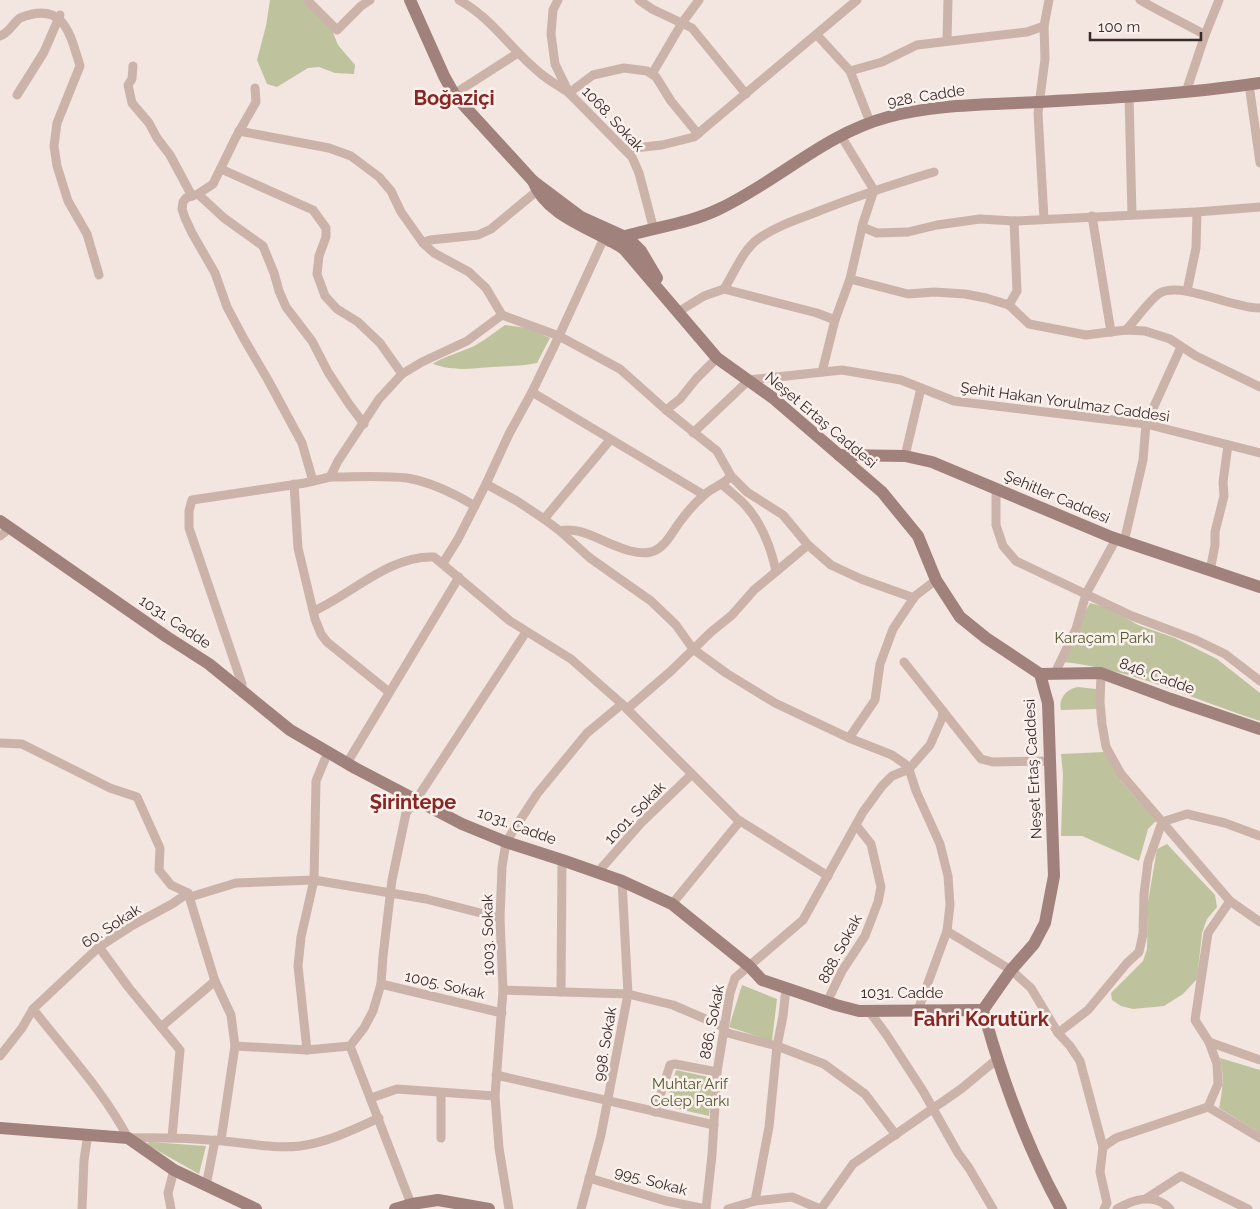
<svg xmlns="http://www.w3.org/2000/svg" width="1260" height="1209" font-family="Raleway,sans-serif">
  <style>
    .green { fill: #bec39e }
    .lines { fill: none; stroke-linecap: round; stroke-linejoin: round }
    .street { stroke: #ccb3aa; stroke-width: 9 }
    .secondary { stroke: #a0817b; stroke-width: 12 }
    .labels { text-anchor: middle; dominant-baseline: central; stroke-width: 5; stroke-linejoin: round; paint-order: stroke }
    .street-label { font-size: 15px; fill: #392b2a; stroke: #faf0ec }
    .park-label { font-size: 15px; fill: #51582d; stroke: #faf0ec }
    .district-label { font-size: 20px; font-weight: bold; fill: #892522; stroke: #faf0ec }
  </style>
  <rect width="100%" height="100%" fill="#f3e5df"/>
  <g class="green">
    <polygon points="270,0 302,0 332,30 338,45 355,65 354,74 335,73 319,67 308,68 277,87 267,84 257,60 266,26"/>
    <path d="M505,325L528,328L550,338L537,363C522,366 508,366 493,367C471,368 455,372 433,364C440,358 464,351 474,346C485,340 495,332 505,325Z"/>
    <path d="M1090,603L1109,608L1138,625L1175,638L1217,659L1260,693V721C1195,700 1132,669 1063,662L1082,617Z"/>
    <path d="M1078,687L1096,689V709L1061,710C1058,699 1066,689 1078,687Z"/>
    <polygon points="1104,752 1121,781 1156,821 1148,829 1139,861 1082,836 1061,836 1063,774 1061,754"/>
    <polygon points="1167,844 1215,895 1217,907 1207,919 1202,933 1197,979 1183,994 1164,1006 1133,1009 1121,1006 1112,1000 1111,993 1143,961 1147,949 1148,902 1157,849"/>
    <polygon points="742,985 777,999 772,1041 729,1027"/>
    <path d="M1220,1058L1260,1070V1133L1219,1108C1223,1090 1224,1075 1220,1058Z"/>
    <polygon points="676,1070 713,1078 709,1116 665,1106"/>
    <polygon points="150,1142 206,1146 199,1174 146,1144"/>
  </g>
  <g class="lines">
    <g class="street">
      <polyline points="307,0 337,30 361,6 370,0"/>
      <path d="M459,0C492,18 511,50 540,73C548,80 559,86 569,93L593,75L624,68L647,71L656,77L671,101L698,134"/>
      <polyline points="558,0 553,10 551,34 555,64 569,93 632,157 639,173 654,230"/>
      <polyline points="639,0 652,9 692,28 746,94"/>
      <path d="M1140,0C1162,13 1184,23 1205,35"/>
      <polyline points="817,35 850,71 870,122"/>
      <path d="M0,36C9,33 13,23 20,18C64,0 70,34 80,66L57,123L54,146L57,166L68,201L87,234L99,275"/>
      <polyline points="947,41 948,0"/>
      <polyline points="133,66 132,79 128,85 132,103 149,123 157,138 170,155 192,196"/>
      <polyline points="850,71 882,62 917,45 1027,32 1044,26"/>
      <polyline points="652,74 682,23 699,0"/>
      <polyline points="1249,84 1260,163"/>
      <polyline points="255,88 256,102 236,137 213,184 198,194 186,198 183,202 182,209 185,218 192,233 215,273 227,307 244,339 268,380 302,443 313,481"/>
      <polyline points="1186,92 1205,35 1219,0"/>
      <polyline points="454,94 518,53"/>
      <polyline points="17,95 44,52 60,15"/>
      <polyline points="1129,96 1132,215"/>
      <polyline points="239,131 329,148 351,156 379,177 391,191 401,212 423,243 434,253 469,272 486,288 502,315"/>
      <polyline points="625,149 662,145 694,137 857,0"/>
      <polyline points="221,169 313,210 326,228 326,237 319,256 317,274 325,296 337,309 358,322 380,343 402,374"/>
      <polyline points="198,194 224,218 263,246 274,273 279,291 286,307 312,341 328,372 349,404 364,424"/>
      <polyline points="1092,216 1111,332"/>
      <polyline points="1044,219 1038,113 1045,59 1044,26 1049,0"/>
      <polyline points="862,227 877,233 908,232 937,225 980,219 1014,221 1197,212 1260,207"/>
      <polyline points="423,243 430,240 478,235 491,229 537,191"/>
      <polyline points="850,279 908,294 934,292 965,294 986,298 1009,305 1029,324 1086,335 1126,330 1145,331 1170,339 1196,356 1260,387"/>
      <path d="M724,289C734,273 743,250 758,239C775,227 795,220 814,213C854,197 894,184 934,172"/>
      <polyline points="1187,291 1196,248 1197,212"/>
      <polyline points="1009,305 1017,291 1014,221"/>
      <polyline points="678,312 704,296 724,289 817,313 835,320"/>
      <polyline points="502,315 559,336 620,369 666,410 717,451 731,476 747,492 783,515 808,545 831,565 861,579 914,598"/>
      <path d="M1126,330C1135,321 1150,299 1160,293C1182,281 1234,309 1260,308"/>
      <polyline points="822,372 835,320 850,279 863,223 874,190 841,136"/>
      <polyline points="532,392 704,495"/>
      <polyline points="666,410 680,399 696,379 717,358"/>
      <polyline points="693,433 749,380 842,370 901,380 954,401 1146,424 1260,453"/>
      <polyline points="905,456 921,388"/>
      <path d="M330,477C355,477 382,475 407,478C431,482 455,494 475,506"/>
      <polyline points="294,484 298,548 315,619 321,634 327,642 389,692"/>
      <polyline points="486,484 517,501 544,519 560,531 590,558 651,601 676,625 693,649 726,673 775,703 849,738 892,755 905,764 909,769 916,791 940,844 948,876 950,905 947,931 918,1010"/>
      <path d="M722,484C730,492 739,498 746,506C762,524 771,548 776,571"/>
      <polyline points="996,489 996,525 1003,546 1016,561 1132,616 1196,640 1225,654 1260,681"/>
      <polyline points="544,519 610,440"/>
      <path d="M560,531C578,527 594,537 611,544C623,549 638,555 651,552C666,548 673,530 682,519C688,511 695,503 703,496C711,488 723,485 731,476"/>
      <polyline points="0,536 9,529"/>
      <polyline points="1124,542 1143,460 1146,424 1181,347"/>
      <polyline points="443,563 458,539 486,484 509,434 532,392 559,336 604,238"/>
      <polyline points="1210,571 1215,545 1215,532 1224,496 1223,482 1228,445"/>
      <path d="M314,611C352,594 390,555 434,557L510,621L571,659L622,704L737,819L828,876"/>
      <polyline points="904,662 981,759 993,762 1050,761"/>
      <polyline points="1055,673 1076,629 1086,594 1116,539"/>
      <polyline points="1101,673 1100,702 1102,724 1106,747 1121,774 1230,901 1260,922"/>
      <polyline points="242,691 242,684 189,528 189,511 192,500 305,483 330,477 338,461 379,399 402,374 422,362 467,341 502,315"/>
      <polyline points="627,709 671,671 711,632 732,615 754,590 808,545"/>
      <polyline points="849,738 875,700 880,664 893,629 915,596 936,580"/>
      <polyline points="0,743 22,744 110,788 137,797 160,848 159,870 171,885 188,893 215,981 231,1015 235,1046 221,1140"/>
      <polyline points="347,763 459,577"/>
      <polyline points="1162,822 1187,814 1225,823 1260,836"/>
      <polyline points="598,872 641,823 692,774"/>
      <polyline points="190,897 236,883 314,880 426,899 500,918"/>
      <polyline points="672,904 740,821"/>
      <polyline points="947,931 1011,970 1031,988 1058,1033 1070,1046 1080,1061 1103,1147 1100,1172 1107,1203 1104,1209"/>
      <polyline points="99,947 129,988 180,1050 172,1137"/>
      <polyline points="381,984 502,1013"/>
      <polyline points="503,990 628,994 673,1005 724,1027"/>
      <polyline points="561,992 562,860"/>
      <polyline points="827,1002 842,971 865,936 878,902 881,887 871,844 856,825"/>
      <path d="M33,1009C64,1049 105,1093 128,1138C160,1137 191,1138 223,1141C248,1143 274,1149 300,1146C328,1142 353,1130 379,1118"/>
      <polyline points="869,1011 886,1034 923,1091 958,1153 969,1168 993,1209"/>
      <polyline points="161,1027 215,981"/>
      <polyline points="724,1032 777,1046 824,1064 865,1094 896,1135"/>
      <polyline points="1058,1033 1088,1010 1127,963 1139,952 1143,934 1144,894 1148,862 1162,822"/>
      <polyline points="1209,1042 1260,1060"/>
      <polyline points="235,1046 307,1050 350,1046 364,1028 373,1011 381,984 383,956 392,880 406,813 416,800 526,632"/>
      <polyline points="350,1046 413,1209"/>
      <polyline points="307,1050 298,966 301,937 314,880 316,781 328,752"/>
      <polyline points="0,1056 22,1028 33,1009 99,947 133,925 172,904 188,893"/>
      <polyline points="496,1075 714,1125"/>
      <polyline points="441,1093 441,1138"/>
      <polyline points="371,1098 397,1089 495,1096"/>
      <polyline points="1208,1107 1218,1084 1217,1064 1209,1042 1195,1020 1208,933 1230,901"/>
      <polyline points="655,1112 670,1065 675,1064 717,1072"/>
      <polyline points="1103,1147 1116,1138 1208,1107 1260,1138"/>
      <polyline points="589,1178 666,1201 706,1209"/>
      <polyline points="206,1186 215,1140"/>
      <polyline points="1147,1198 1181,1176 1248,1209"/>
      <polyline points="755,1201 769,1127 777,1046 783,1016 786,988"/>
      <polyline points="82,1209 84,1160 88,1134"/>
      <polyline points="171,1209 168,1193 174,1170"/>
      <polyline points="509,1209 499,1148 495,1096 503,990 500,918 502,867 506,842 537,794 587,733 622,704"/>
      <polyline points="581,1209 601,1135 628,994 622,881"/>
      <polyline points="706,1209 712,1155 717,1072 730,993 735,978 803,920 863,812 882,786 892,776 909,769 930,745 942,718 943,711"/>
      <polyline points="728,1209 755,1201 792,1197 820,1209"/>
      <polyline points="821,1209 853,1164 961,1089 996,1060"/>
      <path d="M1117,1209C1134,1199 1155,1193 1170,1209"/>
    </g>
    <g class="secondary">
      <polyline points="410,0 444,76 454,94 468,110 533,181 581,217 623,236 633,243 641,251 657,278"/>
      <path d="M533,181C547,218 595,229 624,249L717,358L773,398L882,492L918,536L936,580L960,617L986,638L1040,674L1048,703L1054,876L1045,923L1034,944L1011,970L983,1010C1002,1079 1026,1146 1061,1209"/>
      <path d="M610,241C646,228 684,226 719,209C777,182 824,134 888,117C937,104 987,105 1038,102C1112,98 1187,94 1260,83"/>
      <polyline points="839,455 905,456 932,462 1111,537 1260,587"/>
      <polyline points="0,521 167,637 209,664 290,730 355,768 462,824 506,842 562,860 622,881 672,904 749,966 762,980 836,1005 859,1011 983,1010"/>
      <polyline points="1040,674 1101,673 1171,699 1260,729"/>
      <polyline points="0,1128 128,1138 174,1170 256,1209"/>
      <polyline points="395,1209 412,1204 438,1200 489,1209"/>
    </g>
  </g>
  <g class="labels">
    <g class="street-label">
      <text transform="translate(926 96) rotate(-9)">928. Cadde</text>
      <text transform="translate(613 119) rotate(47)">1068. Sokak</text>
      <text transform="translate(1065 402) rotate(8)">Şehit Hakan Yorulmaz Caddesi</text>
      <text transform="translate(821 420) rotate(40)">Neşet Ertaş Caddesi</text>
      <text transform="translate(1057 497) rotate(23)">Şehitler Caddesi</text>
      <text transform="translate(175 622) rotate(34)">1031. Cadde</text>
      <text transform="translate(1157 676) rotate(20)">846. Cadde</text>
      <text transform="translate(1033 769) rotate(-93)">Neşet Ertaş Caddesi</text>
      <text transform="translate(635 813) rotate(-46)">1001. Sokak</text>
      <text transform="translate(517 826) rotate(20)">1031. Cadde</text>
      <text transform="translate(111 926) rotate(-33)">60. Sokak</text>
      <text transform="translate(488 935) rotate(-91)">1003. Sokak</text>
      <text transform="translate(840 949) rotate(-62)">888. Sokak</text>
      <text transform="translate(445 985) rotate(13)">1005. Sokak</text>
      <text x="902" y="993">1031. Cadde</text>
      <text transform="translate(712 1022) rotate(-79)">886. Sokak</text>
      <text transform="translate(605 1044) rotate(-80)">998. Sokak</text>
      <text transform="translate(651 1181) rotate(15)">995. Sokak</text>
    </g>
    <g class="park-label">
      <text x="1104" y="638">Karaçam Parkı</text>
      <text x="690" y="1084">Muhtar Arif<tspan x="690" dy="17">Celep Parkı</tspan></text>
    </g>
    <g class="district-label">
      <text x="454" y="98">Boğaziçi</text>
      <text x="413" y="802">Şirintepe</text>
      <text x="981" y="1019">Fahri Korutürk</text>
    </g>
  </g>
  <path d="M1090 32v8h111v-8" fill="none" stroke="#392b2a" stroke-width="2.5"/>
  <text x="1098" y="32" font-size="15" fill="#392b2a" stroke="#faf0ec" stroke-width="4" paint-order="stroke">100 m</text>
</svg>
